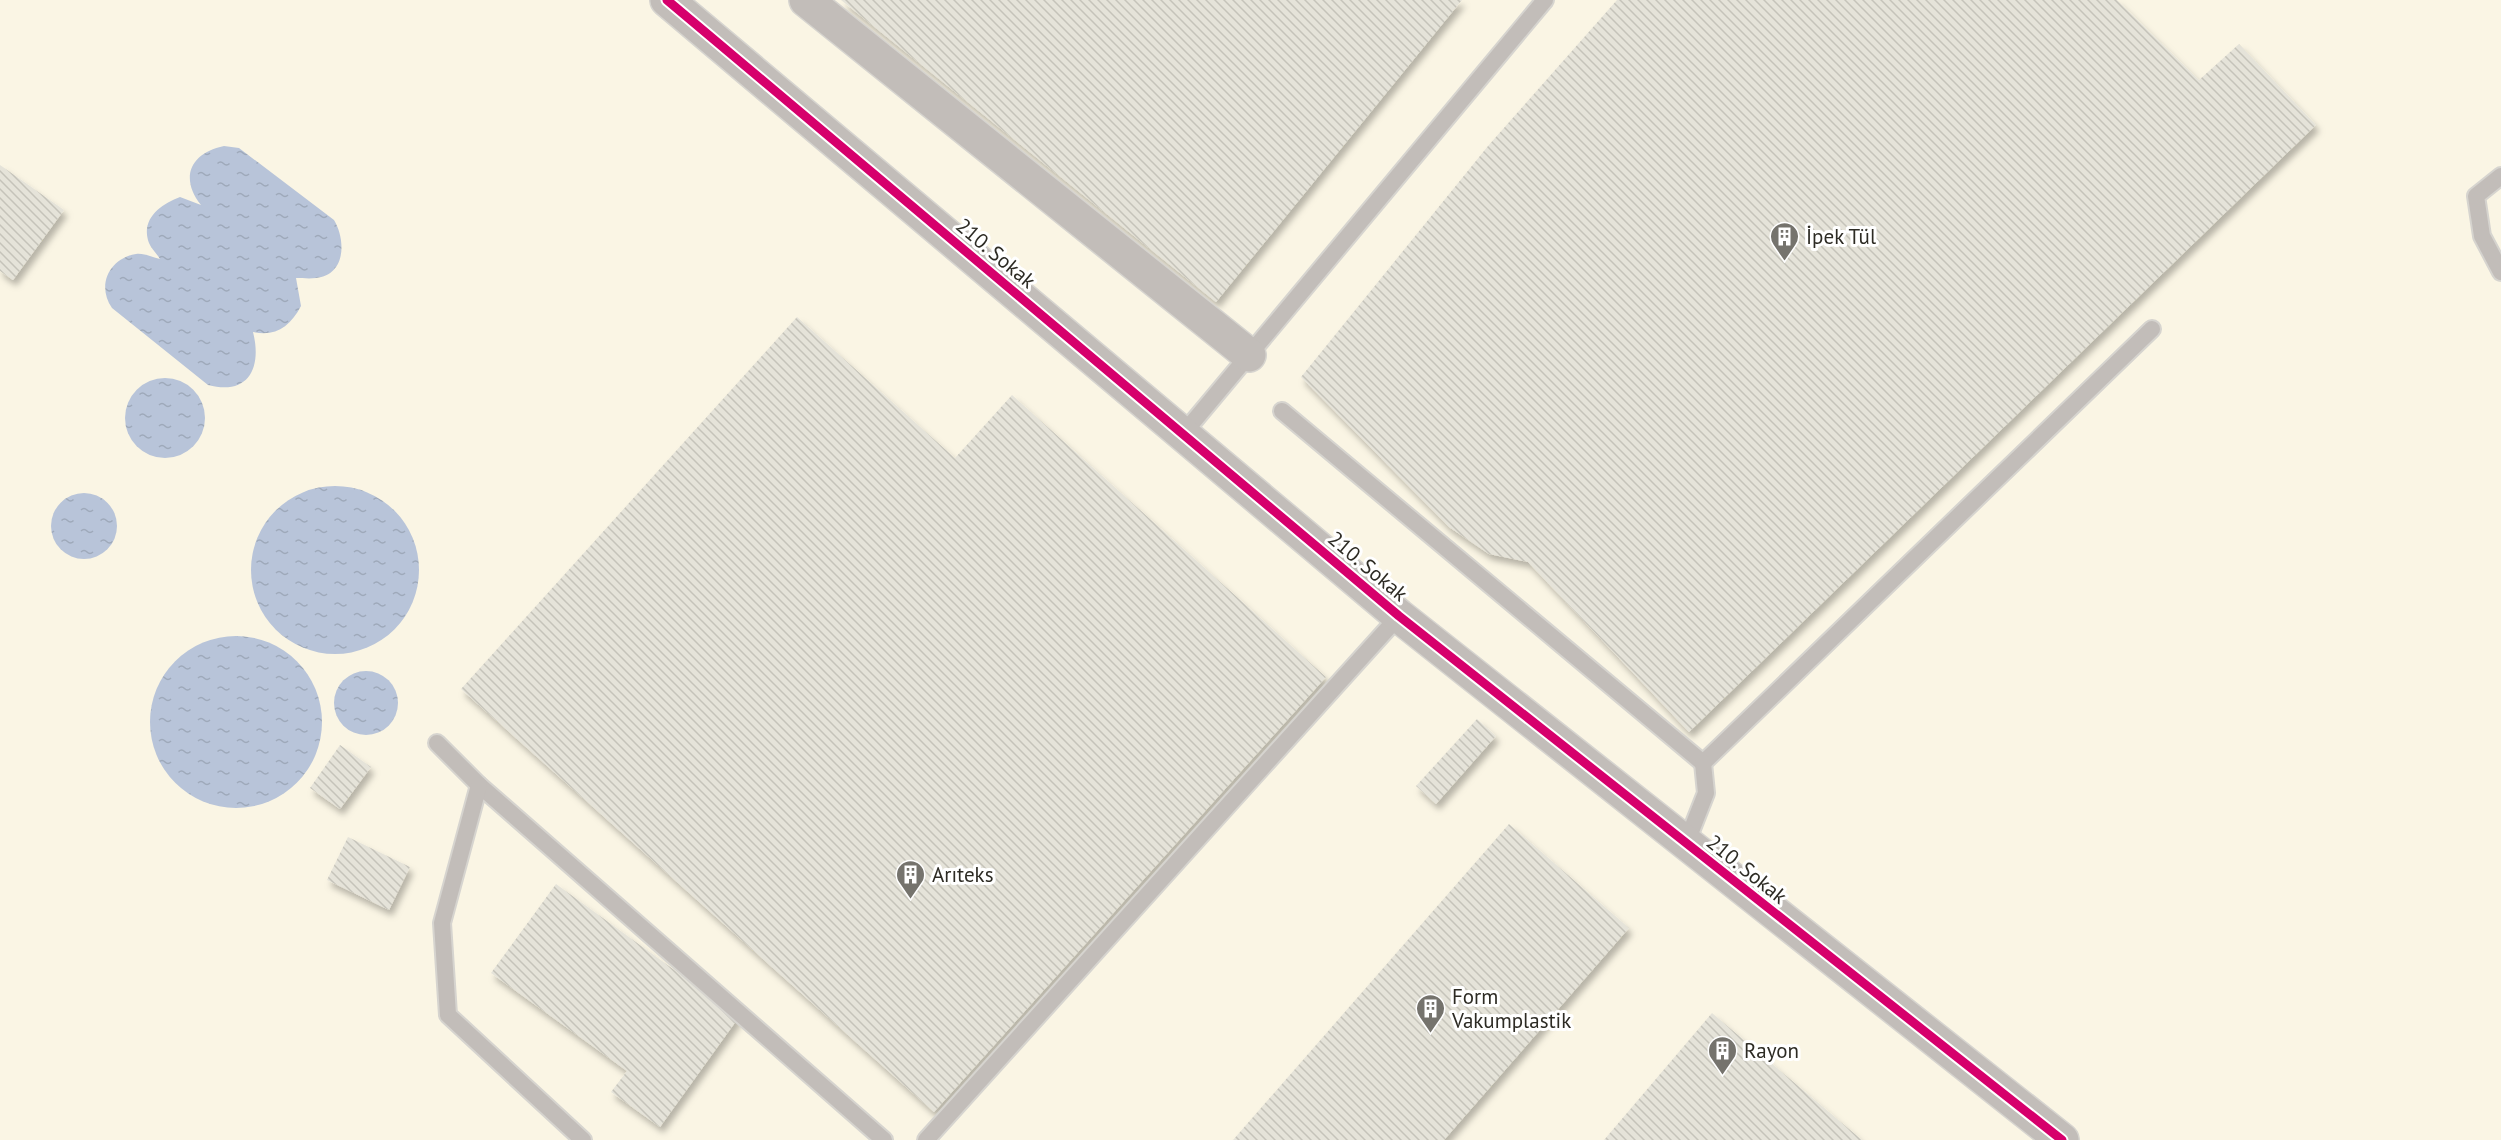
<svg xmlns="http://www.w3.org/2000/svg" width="2501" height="1140" font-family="'PT Sans',sans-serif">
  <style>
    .built { fill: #faf5e4 }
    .water { fill: url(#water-ripples) }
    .building { fill: url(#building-back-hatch); filter: url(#shadow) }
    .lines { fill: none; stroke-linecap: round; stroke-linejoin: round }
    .service-casing { stroke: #d6d4cf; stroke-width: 20 }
    .minor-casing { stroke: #d6d4cf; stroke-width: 36 }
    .service { stroke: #c2bdb9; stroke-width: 16 }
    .minor { stroke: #c2bdb9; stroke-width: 33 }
    .cycleway-casing { stroke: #fff; stroke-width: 13 }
    .cycleway { stroke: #d6006c; stroke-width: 9 }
    .labels { text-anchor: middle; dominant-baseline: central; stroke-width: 6; stroke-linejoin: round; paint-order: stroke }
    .poi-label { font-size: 21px; fill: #2d2b24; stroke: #fff; text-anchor: start }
    .street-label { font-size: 21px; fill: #2d2b24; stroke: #fff }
  </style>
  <defs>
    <pattern id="water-ripples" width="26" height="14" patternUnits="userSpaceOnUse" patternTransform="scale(1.5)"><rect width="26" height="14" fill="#b8c4d9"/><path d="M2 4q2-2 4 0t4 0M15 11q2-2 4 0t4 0" fill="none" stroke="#9ea9ba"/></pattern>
    <pattern id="building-back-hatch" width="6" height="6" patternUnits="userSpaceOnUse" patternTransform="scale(1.5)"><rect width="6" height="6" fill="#e5e3d9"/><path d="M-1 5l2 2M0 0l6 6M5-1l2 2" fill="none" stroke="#c5c3ba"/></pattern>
    <filter id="shadow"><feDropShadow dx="3.5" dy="6" stdDeviation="3" flood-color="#0004"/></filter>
  </defs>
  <rect width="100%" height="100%" fill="#fcfaf4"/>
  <rect class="built" x="0" y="0" width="2501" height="1140"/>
  <g class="water">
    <path d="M224,146L239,148L334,220C346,240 346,275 316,278C309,279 302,278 296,278L301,306C290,327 275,337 253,332C262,367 249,396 208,385L112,308C96,285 110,258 136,254C144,253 152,257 160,259C157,254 151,248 149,243C140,219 161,204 180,197L201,205C179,177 191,153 224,146Z"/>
    <circle cx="165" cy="418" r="40"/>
    <circle cx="335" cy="570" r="84"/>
    <circle cx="84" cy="526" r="33"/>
    <circle cx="236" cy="722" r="86"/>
    <circle cx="366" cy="703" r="32"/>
  </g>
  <g class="building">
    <polygon points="841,0 1462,0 1216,302"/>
    <polygon points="1617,0 2117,0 2199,80 2239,44 2316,125 1689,732 1528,562 1489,554 1449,527 1301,377 1488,146"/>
    <polygon points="0,165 64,210 13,280 0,271"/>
    <polygon points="797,317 955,458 1012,395 1326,677 934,1112 461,689"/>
    <polygon points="1477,719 1496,736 1436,804 1416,786"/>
    <polygon points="340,745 371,767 340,809 310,788"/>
    <polygon points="1509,824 1629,928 1444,1140 1233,1140"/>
    <polygon points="348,837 410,867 389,910 327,880"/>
    <polygon points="556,884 739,1017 660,1127 611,1092 627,1071 491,973"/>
    <polygon points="1712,1013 1862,1140 1604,1140"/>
  </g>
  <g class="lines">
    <defs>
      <g id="service">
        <polyline points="2501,176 2476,196 2482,236 2501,272"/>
        <polyline points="1282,411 1703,763 2152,329"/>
        <polyline points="1183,434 1545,0"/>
        <polyline points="437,743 479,785 884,1140"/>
        <polyline points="479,785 442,923 448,1015 583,1140"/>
        <polyline points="1686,844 1706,793 1703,763"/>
        <polyline points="926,1140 1399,616"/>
      </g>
      <g id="minor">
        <polyline points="667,0 1399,616 2062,1140"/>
        <polyline points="806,0 1249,355"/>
      </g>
    </defs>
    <use href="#service" class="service-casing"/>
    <use href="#minor" class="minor-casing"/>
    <use href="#service" class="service"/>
    <use href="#minor" class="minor"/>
    <defs>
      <polyline id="cycleway" points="667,0 1399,616 2062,1140"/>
    </defs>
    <use href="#cycleway" class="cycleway-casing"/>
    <use href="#cycleway" class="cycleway"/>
  </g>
  <defs>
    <symbol id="building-pin" viewBox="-11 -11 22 30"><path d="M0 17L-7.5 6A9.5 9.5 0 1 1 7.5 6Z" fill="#75736d" stroke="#fff"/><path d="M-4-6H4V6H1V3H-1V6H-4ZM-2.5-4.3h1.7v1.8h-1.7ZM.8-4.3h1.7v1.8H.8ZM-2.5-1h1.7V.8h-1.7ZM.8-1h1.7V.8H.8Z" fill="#fff"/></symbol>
  </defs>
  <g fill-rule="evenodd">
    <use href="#building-pin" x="1768" y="220" width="33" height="45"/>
    <use href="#building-pin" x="894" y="858" width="33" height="45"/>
    <use href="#building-pin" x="1414" y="992" width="33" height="45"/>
    <use href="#building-pin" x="1706" y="1034" width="33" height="45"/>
  </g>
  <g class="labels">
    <g class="poi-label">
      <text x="1806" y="236">İpek Tül</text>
      <text x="932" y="874">Arıteks</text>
      <text x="1452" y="996">Form<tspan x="1452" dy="24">Vakumplastik</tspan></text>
      <text x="1744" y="1050">Rayon</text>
    </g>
    <g class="street-label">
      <text transform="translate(996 253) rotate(40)">210. Sokak</text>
      <text transform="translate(1368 566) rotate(40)">210. Sokak</text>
      <text transform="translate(1747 869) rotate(39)">210. Sokak</text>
    </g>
  </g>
</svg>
